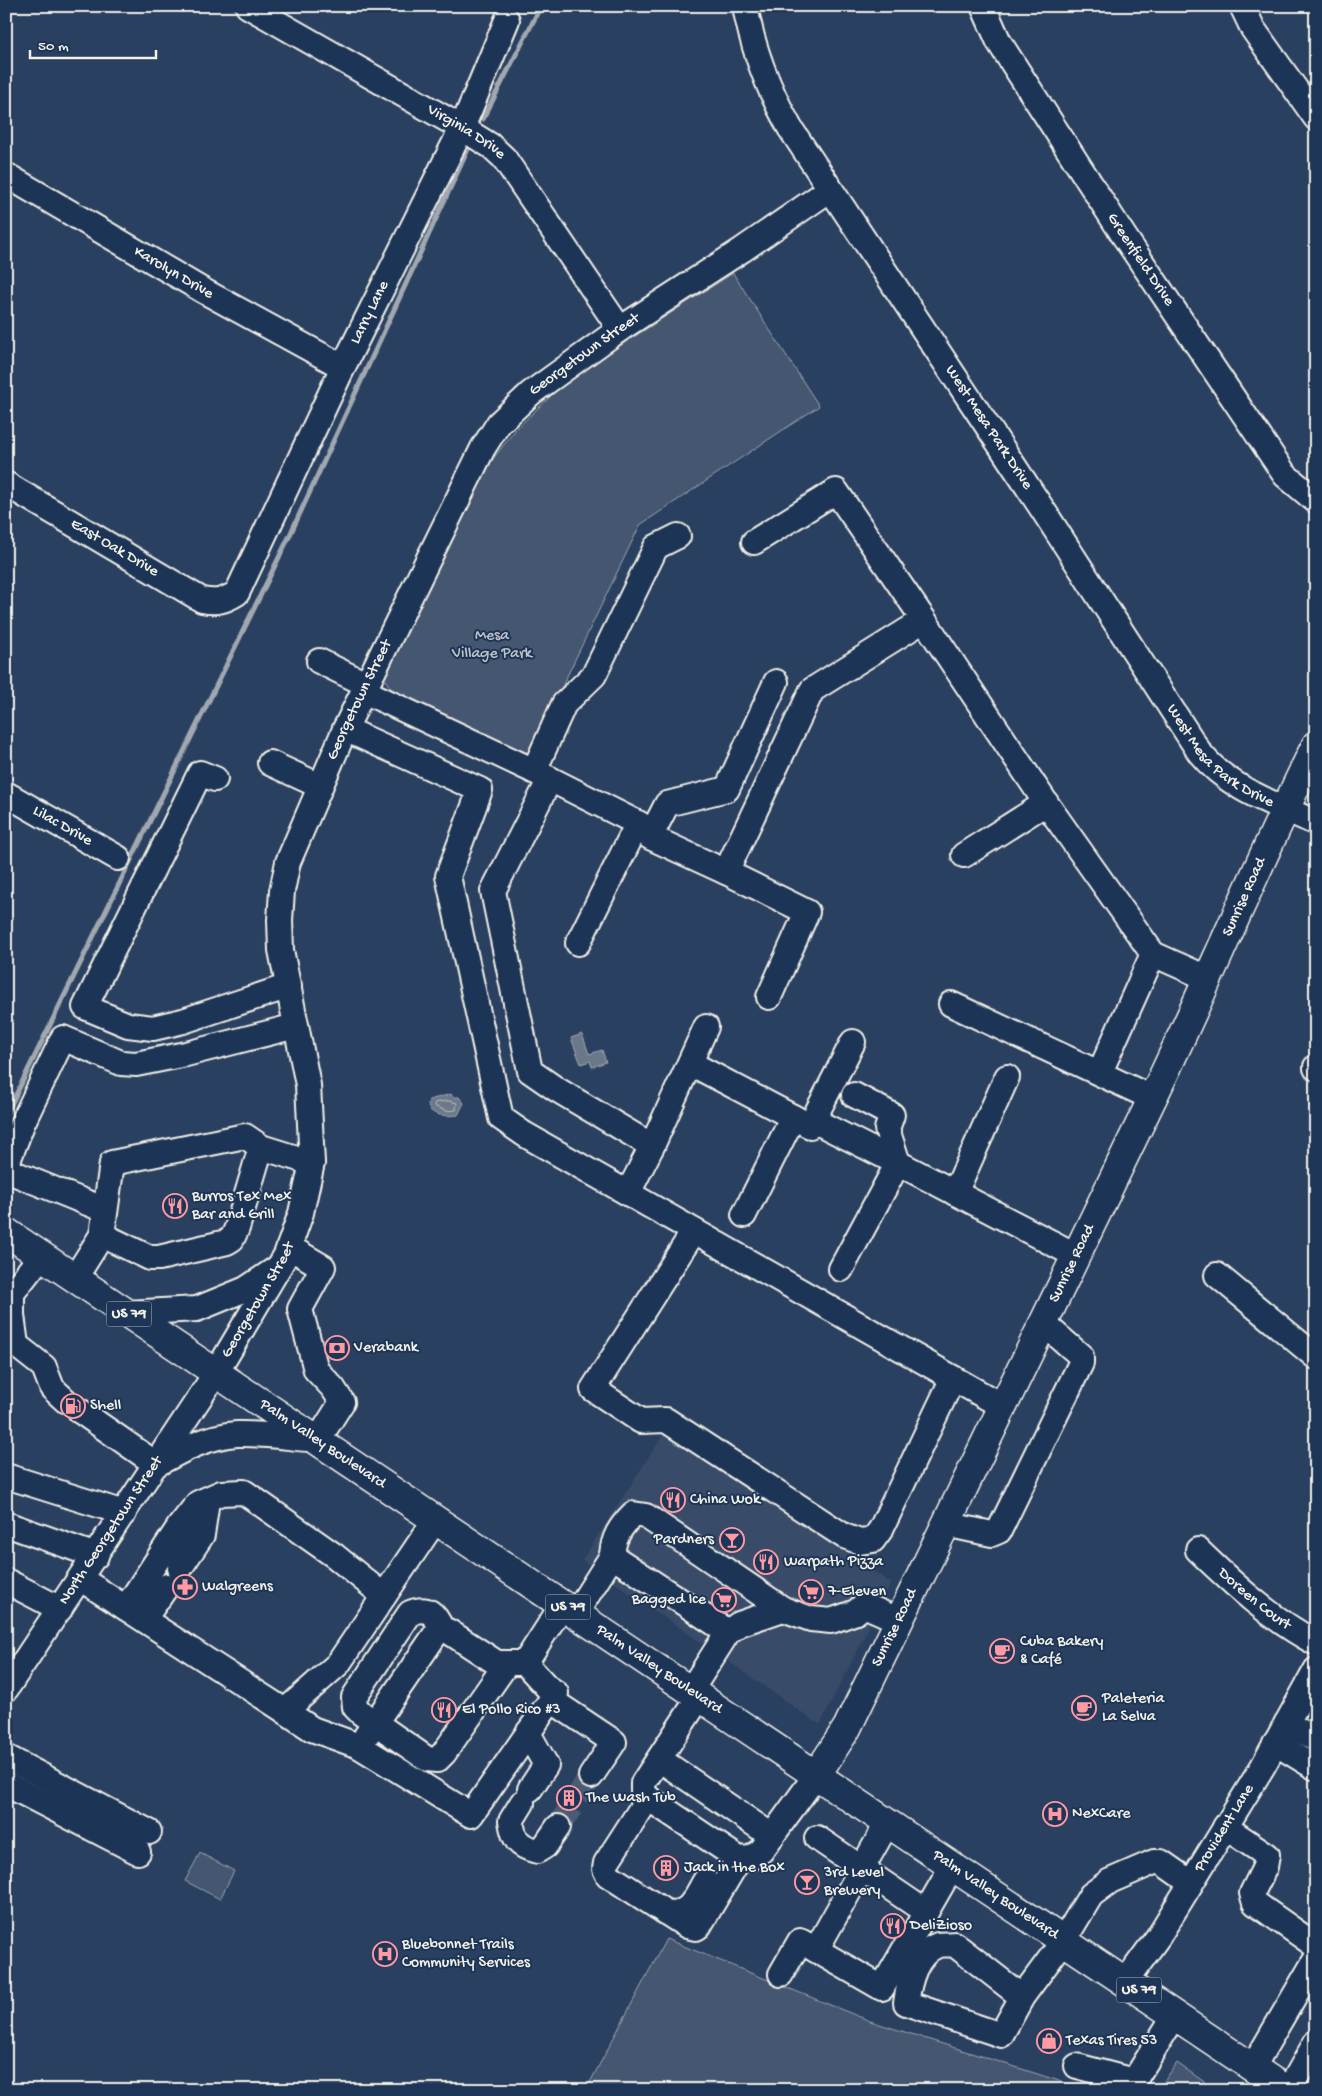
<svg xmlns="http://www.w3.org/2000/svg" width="1322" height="2096" font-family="'Gochi Hand',sans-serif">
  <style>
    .built { fill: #374c69 }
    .green { fill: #445771; stroke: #9ca4ac }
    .water { fill: #6a788a; stroke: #a1a8b0 }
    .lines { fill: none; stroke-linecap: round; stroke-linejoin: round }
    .shore { stroke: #bdc1c2; stroke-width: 1 }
    .stream { stroke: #a1a8b0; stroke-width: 5 }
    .minor-tunnel { stroke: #485b74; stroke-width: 24; stroke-dasharray: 24 12; stroke-linecap: butt }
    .minor-casing { stroke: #f4f1e8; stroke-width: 28 }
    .major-casing { stroke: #f4f1e8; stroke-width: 31 }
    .highway-casing { stroke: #f4f1e8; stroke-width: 31 }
    .minor { stroke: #1d3557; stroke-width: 24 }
    .major { stroke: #1d3557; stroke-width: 28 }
    .highway { stroke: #1d3557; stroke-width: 28 }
    .labels { text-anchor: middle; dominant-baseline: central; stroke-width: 4; stroke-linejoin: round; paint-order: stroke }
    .shield { fill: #1d3557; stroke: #b4b9bc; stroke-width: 1 }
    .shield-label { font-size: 15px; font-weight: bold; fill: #f4f1e8 }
    .street-label { font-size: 16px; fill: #f4f1e8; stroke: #1d3557 }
    .park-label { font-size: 16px; fill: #bfc3c4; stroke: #1d3557 }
    .poi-label { font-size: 16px; fill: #f4f1e8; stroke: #1d3557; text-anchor: start }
  </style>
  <rect width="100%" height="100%" fill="#2a4060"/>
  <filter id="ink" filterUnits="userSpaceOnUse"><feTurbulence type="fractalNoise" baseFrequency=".02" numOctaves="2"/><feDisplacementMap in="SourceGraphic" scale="10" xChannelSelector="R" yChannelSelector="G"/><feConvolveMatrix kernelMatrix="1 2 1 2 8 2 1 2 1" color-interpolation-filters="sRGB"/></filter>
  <g filter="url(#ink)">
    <polygon class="built" points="665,1432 891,1583 820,1725 582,1560"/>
    <g class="green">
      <polygon points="733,273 819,406 640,525 529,755 391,689 384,678 489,464 516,429 553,394 584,369"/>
      <polygon points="200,1853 234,1871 220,1899 185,1881"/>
      <polygon points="666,1939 870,2021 1088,2090 586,2090"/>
      <polygon points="1177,2063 1216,2090 1158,2090"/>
    </g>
    <g class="water">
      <polygon points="582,1034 589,1054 602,1050 606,1062 592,1067 590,1061 581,1064 571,1038"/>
      <path d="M451,1094L453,1097H459L464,1103L458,1115C448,1117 423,1116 429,1100Z"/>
    </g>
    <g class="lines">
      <polygon class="shore" points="449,1101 457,1103 456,1110 446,1111 434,1106 435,1103"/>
      <g class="stream">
        <polyline points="483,119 541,6"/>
        <polyline points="6,1115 289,537 470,145"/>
      </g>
      <polyline class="minor-tunnel" points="558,1827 591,1776"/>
      <defs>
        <g id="minor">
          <path id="s1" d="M248,6L462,128L491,146L504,158L620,329"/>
          <path id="s2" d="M745,6C753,50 768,89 790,128L1041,507L1200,753C1230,790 1274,803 1316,823"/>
          <path id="s3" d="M983,6L999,42L1124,236L1285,475L1316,501"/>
          <polyline points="1242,6 1253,29 1316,118"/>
          <path id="s4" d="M6,175L202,290L343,367"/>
          <path id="s5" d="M6,484L202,600C217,603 224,601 237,593L343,367L462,128L507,20"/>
          <polyline points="754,542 836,491 924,620"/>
          <polyline points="319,661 368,685"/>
          <polyline points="364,691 534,771"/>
          <polyline points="345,729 480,790 448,876 501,1118 524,1134 1002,1406"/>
          <polyline points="270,763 320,786"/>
          <polyline points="215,779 200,773 85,1007 128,1025 153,1028 183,1021 289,986"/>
          <polyline points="550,779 493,891 530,1071 556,1089 652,1146"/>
          <path id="s6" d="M6,794L118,858"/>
          <polyline points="653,831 534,771 564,704 594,675 656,547 678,536"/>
          <polyline points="964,855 1046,803 1153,954"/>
          <polyline points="726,872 650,837 667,804 727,789 776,682"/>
          <polyline points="578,943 638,823"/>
          <polyline points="769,997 807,912 726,872 812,690 924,620 1046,803"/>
          <polyline points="951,1004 1152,1098"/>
          <polyline points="690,1063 810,1126 853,1042"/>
          <polyline points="1316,1067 1316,1068"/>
          <polyline points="1100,1072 1153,954 1207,978"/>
          <polyline points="854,1095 892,1115 887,1129 898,1163"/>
          <polyline points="813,1120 898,1163"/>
          <polyline points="6,1166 23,1122 63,1038 121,1063 136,1064 186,1054 296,1026"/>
          <polyline points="6,1170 105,1210"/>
          <polyline points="628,1193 652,1146 706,1027"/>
          <polyline points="955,1193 1007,1077"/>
          <polyline points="744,1215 793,1117"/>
          <polyline points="694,1231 593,1389 641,1421 666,1420 844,1536 860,1542 873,1540 881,1529 953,1378"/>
          <polyline points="102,1235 150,1258 159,1258 227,1242 232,1239 237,1228 261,1147"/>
          <polyline points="41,1256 12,1293 12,1315 16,1345 44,1367 52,1388 65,1400"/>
          <polyline points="841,1269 898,1163 1077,1256"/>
          <polyline points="1217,1275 1316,1357"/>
          <polyline points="75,1278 102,1235 112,1163 245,1136 261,1147 312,1163"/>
          <polyline points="127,1313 197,1309 246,1289 276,1269"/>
          <polyline points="80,1411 156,1464"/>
          <path d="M157,1464C182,1450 208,1436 237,1434C263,1433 292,1438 318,1440L342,1402L333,1388L316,1370L300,1309L323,1267L289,1247"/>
          <polyline points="6,1476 124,1513"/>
          <polyline points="6,1524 96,1556"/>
          <polyline points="945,1524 992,1534 999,1531 1081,1363 1081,1356 1043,1323"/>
          <path id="s7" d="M1198,1550C1234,1585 1271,1619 1316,1643"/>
          <path d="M612,1556C613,1538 620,1527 633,1514L646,1516L783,1609"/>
          <polyline points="180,1568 202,1535 207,1500"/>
          <polyline points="81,1579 285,1711 338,1664 436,1519"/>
          <polyline points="6,1581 60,1609"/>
          <polyline points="126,1608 179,1527 198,1503 221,1493 244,1492 335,1556 384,1596"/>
          <polyline points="576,1613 612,1556 728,1632"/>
          <polyline points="144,1619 167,1586"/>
          <path d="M442,1630C435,1613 428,1606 410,1613L354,1697L355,1707L361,1713L427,1759L437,1760L444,1753L507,1663"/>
          <path id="s8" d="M6,1689L216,1373L286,1255L301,1213L312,1163L308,1085L281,950L280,920L282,891L288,862L345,729L483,448L499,423L531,393L620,329L742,250L829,190"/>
          <polyline points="691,1690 728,1632 739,1624 783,1609 811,1619 831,1621 856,1612 864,1605 898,1620"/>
          <polyline points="700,1696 643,1783 643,1791 648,1798 739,1859 751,1858 761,1851 817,1774"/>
          <polyline points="551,1700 614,1742 591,1776"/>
          <polyline points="285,1711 312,1729 359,1746 471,1815 556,1693 547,1687 525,1663 563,1604"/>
          <polyline points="1286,1724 1316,1739"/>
          <polyline points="528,1733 546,1765 530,1789"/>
          <polyline points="366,1736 435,1635 442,1630 448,1631 497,1663 521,1663"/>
          <polyline points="1275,1743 1316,1768"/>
          <polyline points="6,1757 149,1832"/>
          <polyline points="659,1759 772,1836"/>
          <polyline points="6,1784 138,1852"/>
          <polyline points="648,1798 606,1863 605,1869 608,1875 687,1926 696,1928 699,1926 739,1859"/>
          <path d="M522,1803L511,1821C514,1840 518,1846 537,1851L545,1846L558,1827"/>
          <polyline points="888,1822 816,1950 882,1988 926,1912"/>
          <polyline points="1225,1827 1267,1855 1265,1867 1252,1893 1255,1903 1316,1946"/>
          <polyline points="817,1838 926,1912 953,1865"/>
          <path d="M665,1912C690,1917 694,1899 705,1881"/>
          <polyline points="781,1974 800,1941 816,1950"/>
          <path id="s9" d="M1126,1981L1158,1937L1263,1766L1316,1670"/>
          <path d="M1022,1997L1001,2035L906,2003C909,1982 915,1954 938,1945C942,1944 949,1945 954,1944L1022,1997L1064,1940L1091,1895L1110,1881L1154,1862H1161L1191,1883"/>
          <polyline points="1077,2066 1134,2081 1175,2015"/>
          <polyline points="1253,2067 1316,1959"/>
          <polyline points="1289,2090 1316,2042"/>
        </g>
        <g id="major">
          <path id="s10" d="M817,1774L847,1728C948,1516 1053,1305 1155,1093C1210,978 1259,860 1316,745"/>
        </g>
        <g id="highway">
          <path id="s11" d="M6,1232L1286,2090"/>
        </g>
      </defs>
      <use href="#minor" class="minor-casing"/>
      <use href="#major" class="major-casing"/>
      <use href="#highway" class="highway-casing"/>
      <use href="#minor" class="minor"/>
      <use href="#major" class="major"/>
      <use href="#highway" class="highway"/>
    </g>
  </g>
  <defs>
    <symbol id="restaurant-ring" viewBox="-11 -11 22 22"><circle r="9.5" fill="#1d3557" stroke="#ff9aa2" stroke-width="1.5"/><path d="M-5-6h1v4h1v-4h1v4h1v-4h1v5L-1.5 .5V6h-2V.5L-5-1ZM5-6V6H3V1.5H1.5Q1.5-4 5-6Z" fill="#ff9aa2"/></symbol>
    <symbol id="bank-ring" viewBox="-11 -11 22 22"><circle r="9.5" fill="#1d3557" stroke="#ff9aa2" stroke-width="1.5"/><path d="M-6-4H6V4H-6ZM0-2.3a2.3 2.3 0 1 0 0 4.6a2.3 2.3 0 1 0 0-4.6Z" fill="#ff9aa2"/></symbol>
    <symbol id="fuel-ring" viewBox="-11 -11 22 22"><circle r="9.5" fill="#1d3557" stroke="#ff9aa2" stroke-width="1.5"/><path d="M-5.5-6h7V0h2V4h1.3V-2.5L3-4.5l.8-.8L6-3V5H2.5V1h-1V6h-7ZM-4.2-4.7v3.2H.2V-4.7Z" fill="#ff9aa2"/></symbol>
    <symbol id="bar-ring" viewBox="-11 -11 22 22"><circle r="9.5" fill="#1d3557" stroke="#ff9aa2" stroke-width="1.5"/><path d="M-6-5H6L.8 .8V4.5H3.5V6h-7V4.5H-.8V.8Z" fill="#ff9aa2"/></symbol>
    <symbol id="pharmacy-ring" viewBox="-11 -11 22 22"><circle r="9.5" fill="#1d3557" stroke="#ff9aa2" stroke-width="1.5"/><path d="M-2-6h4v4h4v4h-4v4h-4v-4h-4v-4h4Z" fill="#ff9aa2"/></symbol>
    <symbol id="supermarket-ring" viewBox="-11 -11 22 22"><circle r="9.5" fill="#1d3557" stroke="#ff9aa2" stroke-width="1.5"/><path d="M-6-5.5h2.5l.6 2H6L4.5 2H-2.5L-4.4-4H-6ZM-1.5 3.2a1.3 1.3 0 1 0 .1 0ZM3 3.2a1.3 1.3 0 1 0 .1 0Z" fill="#ff9aa2"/></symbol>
    <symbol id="cafe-ring" viewBox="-11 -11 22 22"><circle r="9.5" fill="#1d3557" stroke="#ff9aa2" stroke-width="1.5"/><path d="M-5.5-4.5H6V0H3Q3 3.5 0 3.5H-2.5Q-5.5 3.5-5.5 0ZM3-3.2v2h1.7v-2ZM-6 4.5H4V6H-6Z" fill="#ff9aa2"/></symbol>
    <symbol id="building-ring" viewBox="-11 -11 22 22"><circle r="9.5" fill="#1d3557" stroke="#ff9aa2" stroke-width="1.5"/><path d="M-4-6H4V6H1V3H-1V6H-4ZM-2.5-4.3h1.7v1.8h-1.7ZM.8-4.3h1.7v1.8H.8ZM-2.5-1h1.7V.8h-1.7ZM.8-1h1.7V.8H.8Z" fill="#ff9aa2"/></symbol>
    <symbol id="hospital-ring" viewBox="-11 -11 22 22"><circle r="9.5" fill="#1d3557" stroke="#ff9aa2" stroke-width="1.5"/><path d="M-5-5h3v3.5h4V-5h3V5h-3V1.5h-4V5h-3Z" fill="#ff9aa2"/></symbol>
    <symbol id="shop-ring" viewBox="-11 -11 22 22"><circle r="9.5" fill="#1d3557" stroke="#ff9aa2" stroke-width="1.5"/><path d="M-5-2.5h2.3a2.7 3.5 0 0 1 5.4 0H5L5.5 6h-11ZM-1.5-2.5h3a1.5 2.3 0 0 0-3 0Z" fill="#ff9aa2"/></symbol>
  </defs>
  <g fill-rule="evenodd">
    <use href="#restaurant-ring" x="161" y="1192" width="28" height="28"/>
    <use href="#bank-ring" x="323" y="1334" width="28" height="28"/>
    <use href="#fuel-ring" x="59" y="1392" width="28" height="28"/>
    <use href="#restaurant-ring" x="659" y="1486" width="28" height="28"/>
    <use href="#bar-ring" x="718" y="1526" width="28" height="28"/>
    <use href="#restaurant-ring" x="752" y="1548" width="28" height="28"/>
    <use href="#pharmacy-ring" x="171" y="1573" width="28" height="28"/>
    <use href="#supermarket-ring" x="797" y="1578" width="28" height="28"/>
    <use href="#supermarket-ring" x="710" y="1586" width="28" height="28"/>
    <use href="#cafe-ring" x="988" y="1637" width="28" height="28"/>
    <use href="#cafe-ring" x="1070" y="1694" width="28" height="28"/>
    <use href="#restaurant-ring" x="430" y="1696" width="28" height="28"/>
    <use href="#building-ring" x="555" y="1784" width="28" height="28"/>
    <use href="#hospital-ring" x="1041" y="1800" width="28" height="28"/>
    <use href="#building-ring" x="652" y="1854" width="28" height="28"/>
    <use href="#bar-ring" x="793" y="1868" width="28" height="28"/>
    <use href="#restaurant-ring" x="879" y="1912" width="28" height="28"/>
    <use href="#hospital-ring" x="371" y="1940" width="28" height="28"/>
    <use href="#shop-ring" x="1035" y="2027" width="28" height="28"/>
  </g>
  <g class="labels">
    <g class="shield">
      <rect x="106.5" y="1301.5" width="45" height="25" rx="4"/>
      <rect x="545.5" y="1594.5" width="45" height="25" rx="4"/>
      <rect x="1116.5" y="1977.5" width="45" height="25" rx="4"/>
    </g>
    <g class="shield-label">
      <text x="129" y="1314">US 79</text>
      <text x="568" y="1607">US 79</text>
      <text x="1139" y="1990">US 79</text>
    </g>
    <g class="street-label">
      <text stroke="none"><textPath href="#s1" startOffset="252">Virginia Drive</textPath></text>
      <text stroke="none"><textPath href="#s3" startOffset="299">Greenfield Drive</textPath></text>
      <text stroke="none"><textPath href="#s4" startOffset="194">Karolyn Drive</textPath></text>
      <text stroke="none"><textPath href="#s5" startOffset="575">Larry Lane</textPath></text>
      <text stroke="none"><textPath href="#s8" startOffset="1514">Georgetown Street</textPath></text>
      <text stroke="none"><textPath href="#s2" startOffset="490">West Mesa Park Drive</textPath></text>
      <text stroke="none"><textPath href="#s5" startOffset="126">East Oak Drive</textPath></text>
      <text stroke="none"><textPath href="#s8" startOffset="1094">Georgetown Street</textPath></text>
      <text stroke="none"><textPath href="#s2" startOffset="895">West Mesa Park Drive</textPath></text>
      <text stroke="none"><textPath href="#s6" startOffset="65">Lilac Drive</textPath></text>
      <text stroke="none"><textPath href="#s10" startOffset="976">Sunrise Road</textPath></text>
      <text stroke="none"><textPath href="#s10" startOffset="571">Sunrise Road</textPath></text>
      <text stroke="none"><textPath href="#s8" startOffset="464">Georgetown Street</textPath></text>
      <text stroke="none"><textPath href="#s11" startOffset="381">Palm Valley Boulevard</textPath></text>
      <text stroke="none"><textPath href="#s8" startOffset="190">North Georgetown Street</textPath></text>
      <text stroke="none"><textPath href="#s7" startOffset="75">Doreen Court</textPath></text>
      <text stroke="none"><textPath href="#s10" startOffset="166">Sunrise Road</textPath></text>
      <text stroke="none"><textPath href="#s11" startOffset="786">Palm Valley Boulevard</textPath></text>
      <text stroke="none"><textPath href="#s9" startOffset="182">Provident Lane</textPath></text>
      <text stroke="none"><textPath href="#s11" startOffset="1191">Palm Valley Boulevard</textPath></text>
    </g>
    <g class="park-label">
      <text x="492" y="636">Mesa<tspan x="492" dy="18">Village Park</tspan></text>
    </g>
    <g class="poi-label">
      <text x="192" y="1197">Burros Tex Mex<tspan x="192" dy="18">Bar and Grill</tspan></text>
      <text x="354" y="1348">Verabank</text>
      <text x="90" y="1406">Shell</text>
      <text x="690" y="1500">China Wok</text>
      <text x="714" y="1540" text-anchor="end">Pardners</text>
      <text x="784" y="1562">Warpath Pizza</text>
      <text x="202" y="1587">Walgreens</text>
      <text x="828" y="1592">7-Eleven</text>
      <text x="706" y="1600" text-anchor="end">Bagged Ice</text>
      <text x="1020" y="1642">Cuba Bakery<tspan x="1020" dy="18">&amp; Café</tspan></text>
      <text x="1102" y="1699">Paleteria<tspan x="1102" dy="18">La Selva</tspan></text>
      <text x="462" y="1710">El Pollo Rico #3</text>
      <text x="586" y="1798">The Wash Tub</text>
      <text x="1072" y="1814">NexCare</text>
      <text x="684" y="1868">Jack in the Box</text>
      <text x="824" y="1873">3rd Level<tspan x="824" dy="18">Brewery</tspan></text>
      <text x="910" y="1926">DeliZioso</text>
      <text x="402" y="1945">Bluebonnet Trails<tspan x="402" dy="18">Community Services</tspan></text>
      <text x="1066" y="2041">Texas Tires 53</text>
    </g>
  </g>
  <rect width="1322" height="2096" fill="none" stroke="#1d3557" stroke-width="25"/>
  <rect x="12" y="12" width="1297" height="2071" fill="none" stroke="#f4f1e8" stroke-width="2" filter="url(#ink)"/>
  <path d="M30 50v8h126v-8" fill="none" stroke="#f4f1e8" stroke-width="2.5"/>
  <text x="38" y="50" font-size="15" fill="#f4f1e8" stroke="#1d3557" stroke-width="4" paint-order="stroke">50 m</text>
</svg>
